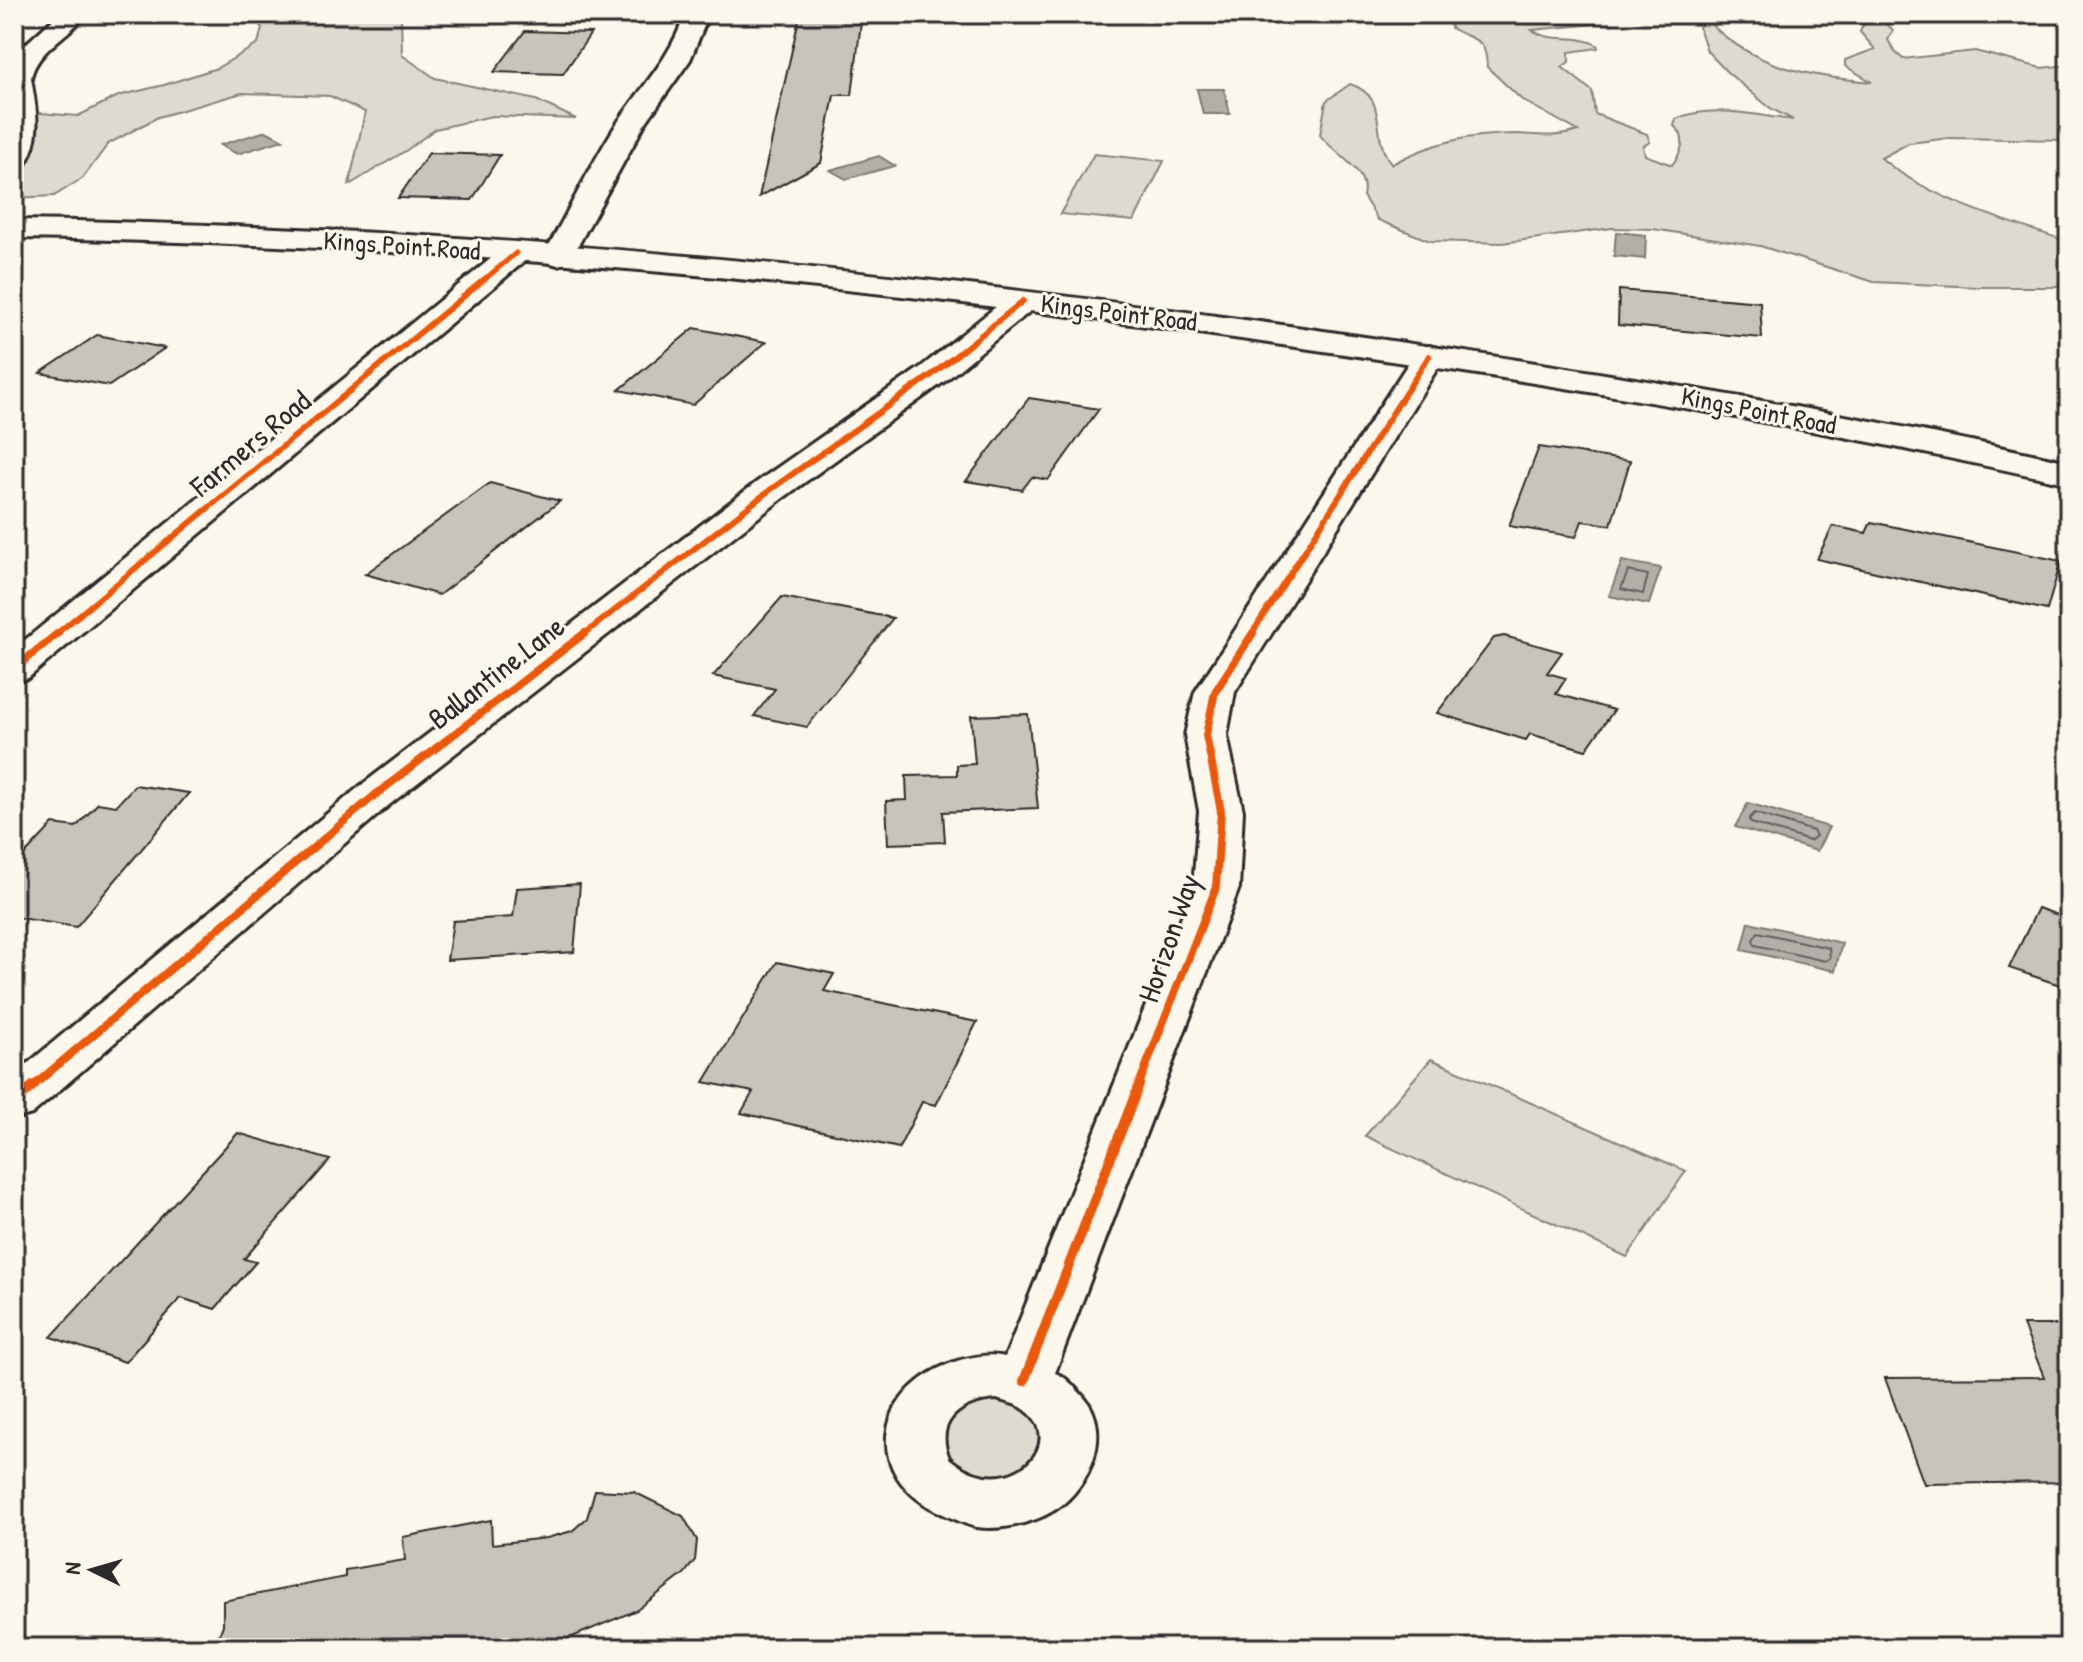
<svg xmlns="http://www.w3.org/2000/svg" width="2083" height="1662" font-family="'Patrick Hand',sans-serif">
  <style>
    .green { fill: #dddad0; stroke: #84827e; stroke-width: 2 }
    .water { fill: #b1afa7; stroke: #7b7a75; stroke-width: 2 }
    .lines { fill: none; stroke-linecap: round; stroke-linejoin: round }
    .shore { stroke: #61605d; stroke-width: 2 }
    .building { fill: #c7c4bc; stroke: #2b2b2b; stroke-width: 2 }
    .minor-casing { stroke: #2b2b2b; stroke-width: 6 }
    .major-casing { stroke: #2b2b2b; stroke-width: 6 }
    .minor { fill: #fbf7ec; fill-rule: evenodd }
    .major { fill: #fbf7ec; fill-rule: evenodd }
    .cycleway-far3-casing { stroke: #fbf7ec; stroke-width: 8 }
    .cycleway-far2-casing { stroke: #fbf7ec; stroke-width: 10 }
    .cycleway-far1-casing { stroke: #fbf7ec; stroke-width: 13 }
    .cycleway-casing { stroke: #fbf7ec; stroke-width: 15 }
    .cycleway-far3 { stroke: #e8590c; stroke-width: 5 }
    .cycleway-far2 { stroke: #e8590c; stroke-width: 6 }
    .cycleway-far1 { stroke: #e8590c; stroke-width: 8 }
    .cycleway { stroke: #e8590c; stroke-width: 10 }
    .labels { text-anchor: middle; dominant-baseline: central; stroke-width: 6; stroke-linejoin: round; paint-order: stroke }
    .far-street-label { font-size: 26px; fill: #2b2b2b; stroke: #fbf7ec }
    .street-label { font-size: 30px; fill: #2b2b2b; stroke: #fbf7ec }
  </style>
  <rect width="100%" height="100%" fill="#fbf7ec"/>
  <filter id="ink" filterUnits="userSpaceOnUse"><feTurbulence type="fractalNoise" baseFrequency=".0125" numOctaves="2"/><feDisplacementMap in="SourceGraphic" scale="16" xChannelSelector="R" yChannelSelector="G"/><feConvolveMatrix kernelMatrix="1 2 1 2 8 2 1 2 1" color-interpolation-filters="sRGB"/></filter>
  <g filter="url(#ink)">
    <g class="green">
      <polygon points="280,14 401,14 402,55 435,78 536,100 576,119 492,116 435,129 407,150 349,185 365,112 330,96 242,93 158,117 108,144 83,178 54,196 14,198 14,111 78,116 118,96 164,85 217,68 258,44 262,28 253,16"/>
      <path d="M1501,14L1594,16L1595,24L1532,30C1553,44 1576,33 1597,45L1598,48L1569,52V62L1562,67L1592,91L1595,114L1647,134L1650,142L1643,146L1645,155L1672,165C1682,152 1688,137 1674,126L1676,119C1712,103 1757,116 1793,120L1770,108L1727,72L1707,51L1699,27L1705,18C1751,68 1809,76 1872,82L1845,66V60L1875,49L1860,32L1863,25L1880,18L1893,30L1888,40L1895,52L1903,59L1975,51L2041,68L2069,65V140L1950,138L1909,143L1881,158C1930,200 2008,221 2069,242V283L2052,287H1978L1874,282L1760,246L1653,229L1612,228L1502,243L1430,241L1378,220L1363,196C1370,170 1335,155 1320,135L1326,101L1350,84C1392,97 1368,138 1392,164C1433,142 1470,134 1517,134C1539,135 1556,138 1578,131L1522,100L1487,67C1486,35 1474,42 1451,28L1450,23L1455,20Z"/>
      <polygon points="1094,154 1164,161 1134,221 1060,214"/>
      <polygon points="1431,1059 1686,1171 1627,1257 1365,1136"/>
      <polygon points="1004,1394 1044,1419 1042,1462 991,1483 943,1460 938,1429 955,1405"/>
    </g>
    <g class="water">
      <polygon points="1197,89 1224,89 1230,114 1203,114"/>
      <polygon points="266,131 283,140 237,154 220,145"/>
      <polygon points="879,156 895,166 846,179 830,170"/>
      <polygon points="1616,232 1646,235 1645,259 1614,256"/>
      <polygon points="1622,561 1661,568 1649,604 1609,596"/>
      <polygon points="1748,803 1829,827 1817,851 1735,827"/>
      <polygon points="1749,922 1842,943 1835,971 1742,950"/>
    </g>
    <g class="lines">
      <g class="shore">
        <polygon points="1628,571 1648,575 1643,594 1621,589"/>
        <polygon points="1755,813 1813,831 1816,836 1810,841 1751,823 1749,819"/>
        <polygon points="1758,932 1829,948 1830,958 1825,961 1755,945 1753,940"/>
      </g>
    </g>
    <g class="building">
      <polygon points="800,14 862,14 852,95 834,95 821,163 759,197"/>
      <polygon points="525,31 591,33 563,74 494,72"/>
      <polygon points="429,153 500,155 472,200 398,198"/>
      <polygon points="1619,290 1760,302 1762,338 1618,325"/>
      <polygon points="694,328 766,342 693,405 619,390"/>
      <polygon points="97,335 165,348 109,386 40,373"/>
      <polygon points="1029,398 1099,409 1048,480 1032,477 1022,490 966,481"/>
      <polygon points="1539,447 1630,461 1611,525 1582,521 1576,537 1509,526"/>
      <polygon points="490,483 560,501 439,595 365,574"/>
      <polygon points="1871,522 2061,561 2047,610 1817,559 1833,526 1866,533"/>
      <polygon points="782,597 893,618 807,727 754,716 775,689 713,676"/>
      <polygon points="1504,636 1562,652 1547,673 1566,678 1556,694 1614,710 1586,750 1530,734 1526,740 1437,713 1494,638"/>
      <polygon points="1028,714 1038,808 943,812 945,842 888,844 886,801 907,800 906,776 957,775 957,765 975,764 971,716"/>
      <polygon points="135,785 189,793 76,927 14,917 14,866 53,824 76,827 98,803 116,806"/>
      <polygon points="580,884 574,952 447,960 453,921 513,917 517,888"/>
      <polygon points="2038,908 2069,919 2069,988 2009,968"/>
      <polygon points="777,962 834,974 824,991 977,1022 936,1105 922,1102 899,1148 741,1113 753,1092 704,1082"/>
      <polygon points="238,1133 330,1160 244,1259 256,1262 215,1309 181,1298 125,1362 51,1337"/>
      <polygon points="2023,1325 2069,1325 2069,1482 1924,1484 1885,1378 2044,1377"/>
      <polygon points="595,1490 634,1492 683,1516 697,1540 695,1560 684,1574 637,1610 546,1648 214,1648 223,1625 223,1601 345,1577 345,1570 405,1560 403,1537 491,1520 492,1544 547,1538 572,1531 587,1518"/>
    </g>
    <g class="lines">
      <defs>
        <g id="minor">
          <path d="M59,14H86C70,36 37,49 31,78C36,109 43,138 24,166L14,168V60L28,42Z"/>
          <path d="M685,14H709L690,60L644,125L569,262L558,265L547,262L543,256C568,213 589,167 616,125C641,87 671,58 685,14Z"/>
          <polygon points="516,244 527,247 531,253 527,259 28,678 14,681 14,649 505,247"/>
          <polygon points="1023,292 1034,294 1039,301 1034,308 945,381 783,498 389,805 32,1114 14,1119 14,1075 359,787 757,482 921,367 1012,294"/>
          <path d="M1429,346L1441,349L1445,356L1235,692L1227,735L1243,811L1239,888L1055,1373C1065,1376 1072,1385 1079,1392C1113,1424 1095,1477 1063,1504C1043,1521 1004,1531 977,1527C966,1525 953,1518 943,1514C858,1476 875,1387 957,1361C972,1357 990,1353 1005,1357L1193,888L1199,811L1185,735L1195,692L1413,356L1417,349ZM997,1399C1004,1402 1014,1403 1021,1407C1074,1439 1009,1510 949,1458C933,1420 963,1401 997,1399Z"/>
        </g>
        <path id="major" d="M14,220C447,226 882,268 1310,329C1565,366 1818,406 2069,462V484C1818,427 1565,386 1310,349C882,286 447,244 14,238Z"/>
      </defs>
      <use href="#minor" class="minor-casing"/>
      <use href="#major" class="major-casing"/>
      <use href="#minor" class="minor"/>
      <use href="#major" class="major"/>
      <defs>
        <polyline id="cycleway-far3" points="484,280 516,253"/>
        <g id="cycleway-far2">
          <polyline points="55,635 486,278"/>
          <polyline points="583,635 770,490 933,374 1023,301"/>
          <polyline points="1251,635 1429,356"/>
        </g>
        <g id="cycleway-far1">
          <polyline points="14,669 58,633"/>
          <polyline points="32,1087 374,796 585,633"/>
          <polyline points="1138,1087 1216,888 1221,811 1206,735 1215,692 1253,633"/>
        </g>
        <g id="cycleway">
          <polyline points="14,1102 34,1085"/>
          <polyline points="1024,1381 1139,1085"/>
        </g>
      </defs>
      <use href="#cycleway-far3" class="cycleway-far3-casing"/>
      <use href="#cycleway-far2" class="cycleway-far2-casing"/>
      <use href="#cycleway-far1" class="cycleway-far1-casing"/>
      <use href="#cycleway" class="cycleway-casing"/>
      <use href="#cycleway-far3" class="cycleway-far3"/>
      <use href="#cycleway-far2" class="cycleway-far2"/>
      <use href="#cycleway-far1" class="cycleway-far1"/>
      <use href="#cycleway" class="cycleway"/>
    </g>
  </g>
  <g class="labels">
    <g class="far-street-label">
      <text transform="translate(402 245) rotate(4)">Kings Point Road</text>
      <text transform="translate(1119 312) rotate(7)">Kings Point Road</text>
      <text transform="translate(1759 410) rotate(11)">Kings Point Road</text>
    </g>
    <g class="street-label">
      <text transform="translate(250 443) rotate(-40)">Farmers Road</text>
      <text transform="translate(496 672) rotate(-38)">Ballantine Lane</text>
      <text transform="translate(1168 938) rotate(-71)">Horizon Way</text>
    </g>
  </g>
  <rect width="2083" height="1662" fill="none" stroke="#fbf7ec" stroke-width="48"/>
  <rect x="24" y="24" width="2035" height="1614" fill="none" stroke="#2b2b2b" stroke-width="3" filter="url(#ink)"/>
  <g transform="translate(92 1570) rotate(275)" stroke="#fbf7ec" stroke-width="6" paint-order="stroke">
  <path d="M0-6L14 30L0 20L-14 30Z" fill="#2b2b2b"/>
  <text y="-12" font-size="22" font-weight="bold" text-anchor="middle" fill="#2b2b2b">N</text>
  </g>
</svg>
